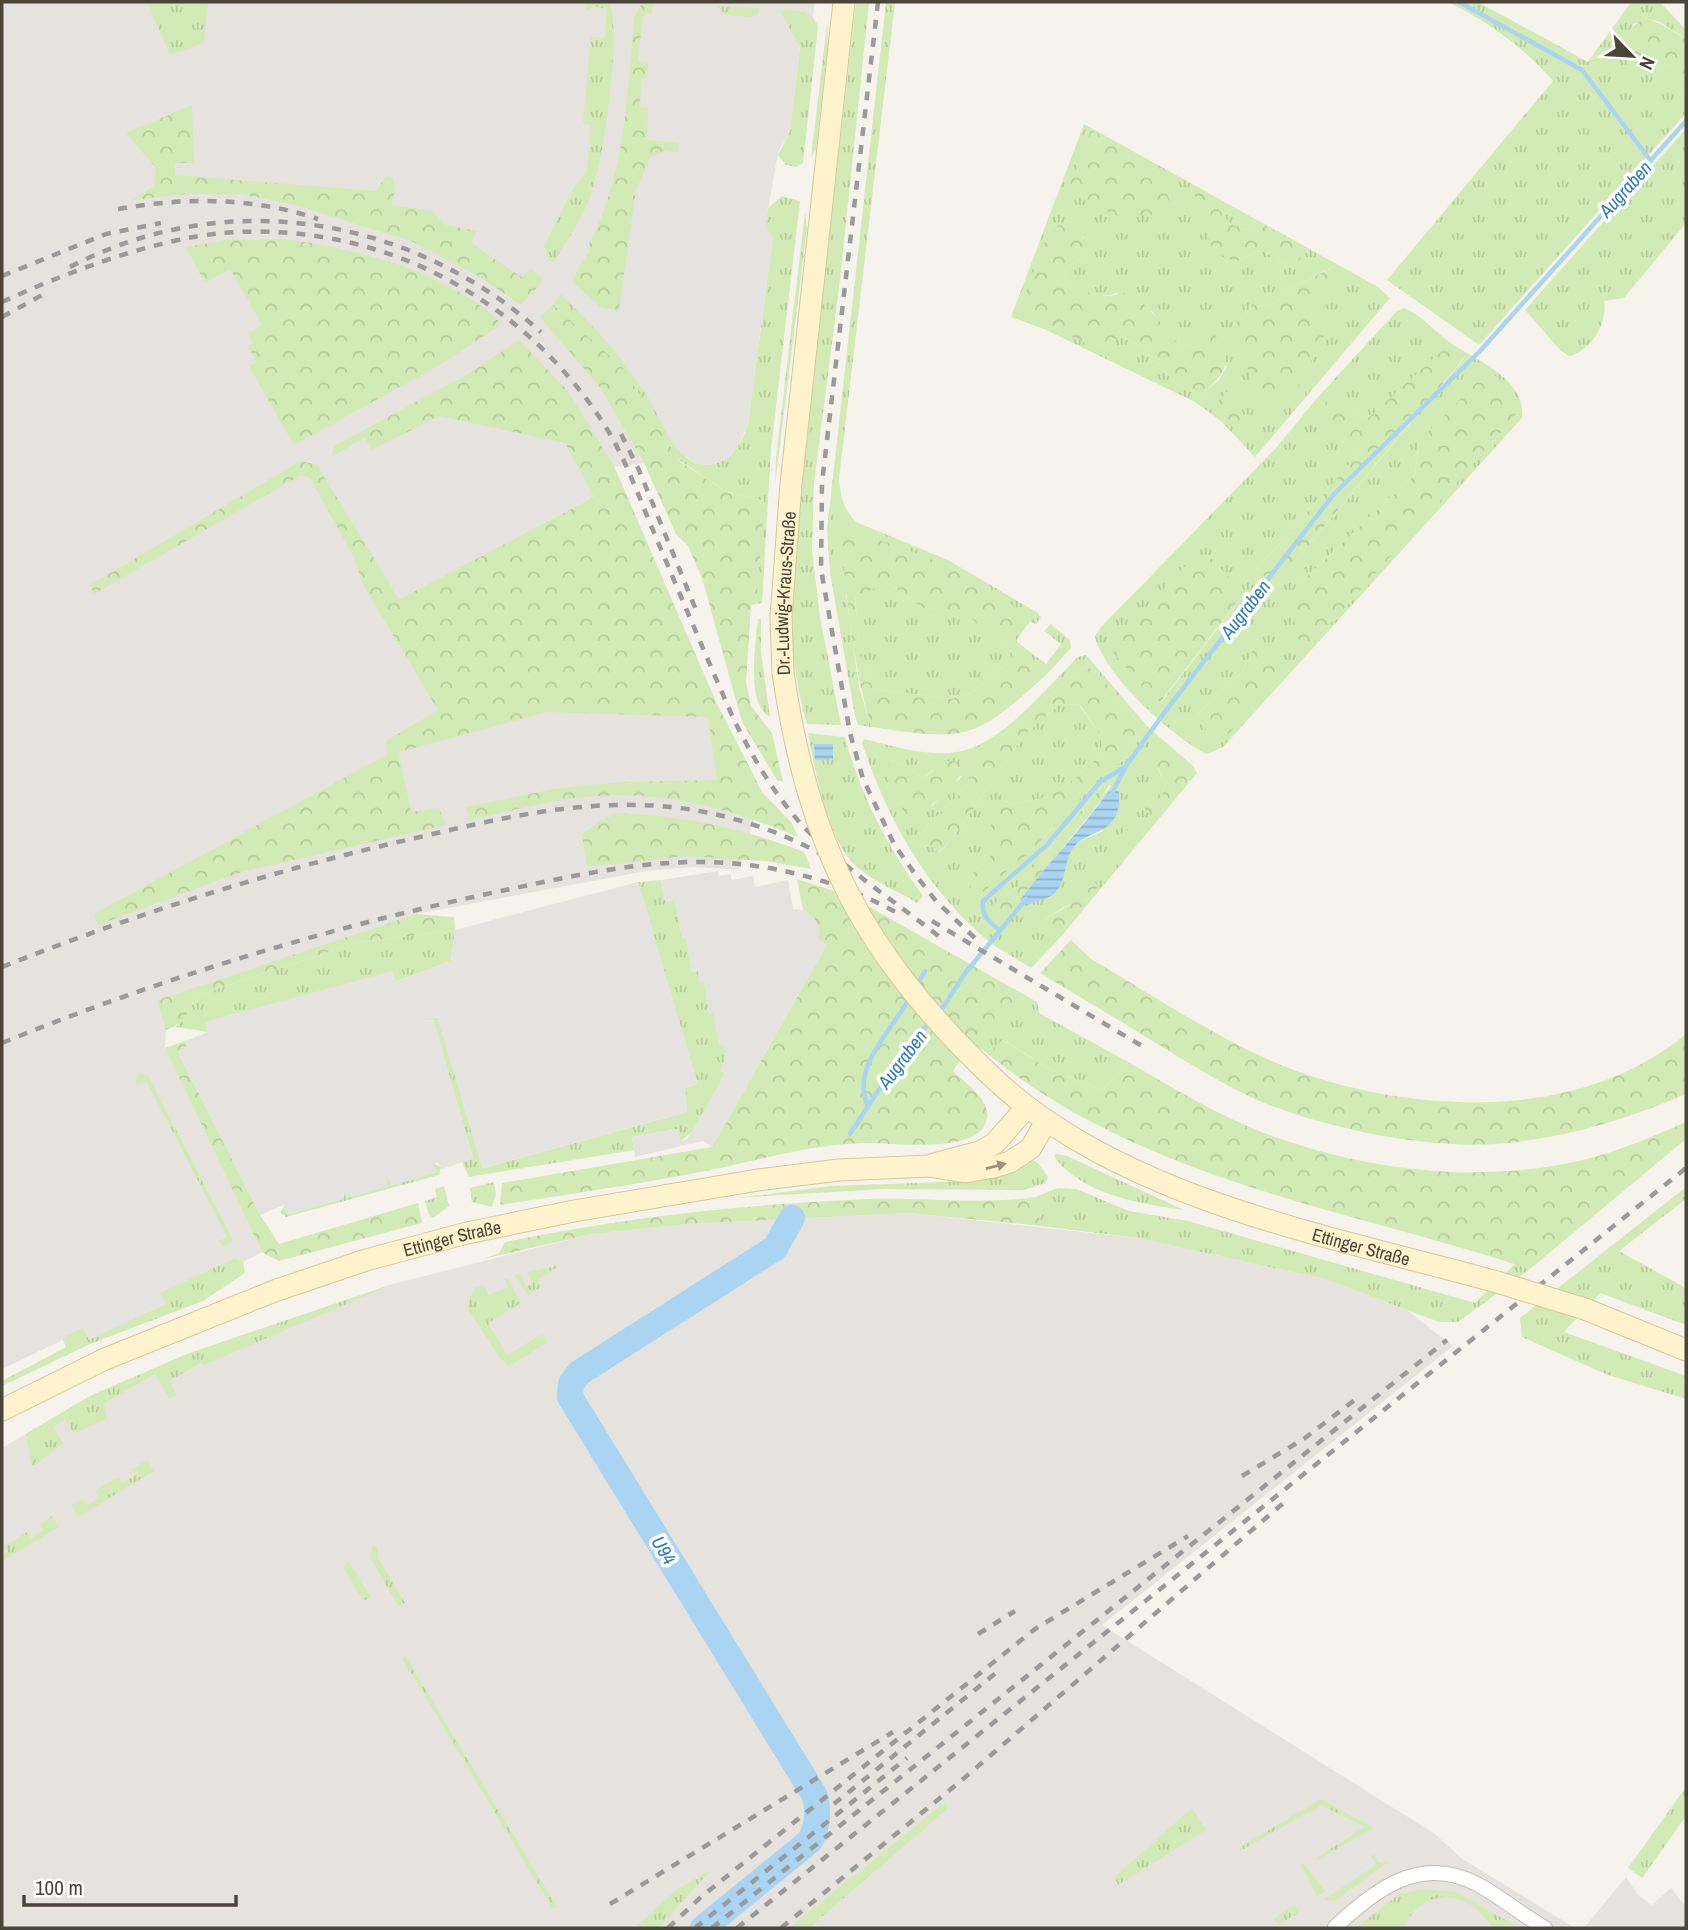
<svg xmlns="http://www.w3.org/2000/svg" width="1688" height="1930" font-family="'Archivo Narrow',sans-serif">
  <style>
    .industrial { fill: #e6e2dd }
    .grass { fill: url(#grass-tufts); fill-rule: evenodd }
    .forest { fill: url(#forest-crowns); fill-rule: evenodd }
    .parking { fill: #e5e3e0 }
    .water { fill: url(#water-rules) }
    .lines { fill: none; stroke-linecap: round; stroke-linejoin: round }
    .stream { stroke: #a9d4f2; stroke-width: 4.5 }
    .river { stroke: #a9d4f2; stroke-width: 26 }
    .minor-casing { stroke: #c2bbae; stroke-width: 16 }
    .secondary-casing { stroke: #d6c79b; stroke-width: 23 }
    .minor { stroke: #fff; stroke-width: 14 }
    .secondary { stroke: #fff3cd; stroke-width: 21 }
    .rail { stroke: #9a9a9a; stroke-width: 4.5; stroke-dasharray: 9 9; stroke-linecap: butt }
    .secondary-bridge-casing { stroke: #d6c79b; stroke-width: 23; stroke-linecap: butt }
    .secondary-bridge { stroke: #fff3cd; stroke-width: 21 }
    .oneway { fill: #9c937c }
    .labels { text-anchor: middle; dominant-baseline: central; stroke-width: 7; stroke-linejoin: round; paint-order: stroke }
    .street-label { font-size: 18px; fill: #4b4439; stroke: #fff }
    .water-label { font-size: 19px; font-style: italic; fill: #2e7ab2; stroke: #fff }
  </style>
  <defs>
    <pattern id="grass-tufts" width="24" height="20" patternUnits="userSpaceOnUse" patternTransform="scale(1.75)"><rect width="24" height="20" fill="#d2eab5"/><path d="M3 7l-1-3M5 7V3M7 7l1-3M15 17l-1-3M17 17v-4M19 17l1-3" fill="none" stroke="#b6ca9c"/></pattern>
    <pattern id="forest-crowns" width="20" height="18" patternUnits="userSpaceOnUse" patternTransform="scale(1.75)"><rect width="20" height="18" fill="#d2eab5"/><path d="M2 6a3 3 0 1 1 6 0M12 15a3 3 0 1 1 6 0" fill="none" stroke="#b6ca9c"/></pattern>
    <pattern id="water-rules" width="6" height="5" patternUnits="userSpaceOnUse" patternTransform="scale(1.75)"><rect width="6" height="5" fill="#a9d4f2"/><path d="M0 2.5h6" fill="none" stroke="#8caec5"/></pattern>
  </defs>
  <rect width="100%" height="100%" fill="#f6f3ec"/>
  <g class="industrial">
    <polygon points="2,2 815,2 813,17 800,46 790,132 778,152 765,227 685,458 614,467 716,702 762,792 739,870 694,867 646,871 416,914 158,1000 166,1030 165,1048 262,1252 243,1262 235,1258 2,1369"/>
    <polygon points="908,1213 1138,1238 1325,1279 1407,1310 1453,1346 1102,1625 1435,1834 1461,1858 1575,1928 2,1928 2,1448 90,1396 187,1354 393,1284 592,1234 687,1224"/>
    <polygon points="1626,1877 1638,1895 1652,1905 1671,1888 1686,1907 1686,1928 1584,1928"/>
  </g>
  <g class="grass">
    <polygon points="147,2 208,2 204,43 170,55"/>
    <path d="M586,2H609C622,28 604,157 593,188C585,215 568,239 553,263L547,258L544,246L572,190L587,171L591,125L583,124L591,37L605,38L607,9L593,6L587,11Z"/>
    <path d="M856,2H869L840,280L814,483L812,550L820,617L841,725L807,724C774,615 800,492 813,381C827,255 842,128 856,2Z"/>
    <path d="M886,2H895L839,479C841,498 843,508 856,522L948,560L1038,613L1041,618L1035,624L1030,621L1016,641L1046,664L1061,644L1044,631L1051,624L1070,640L1071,648L1046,675L1013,641L1026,615C986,588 949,566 903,551L846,594L859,687L871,727L858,725L855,716L830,572L827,530Z"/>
    <path d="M1448,2H1478L1588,62L1631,2H1660L1686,30V39L1660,22L1644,18L1632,25L1647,68L1655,63L1671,66L1686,98V113L1479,345L1387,280L1553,81C1525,48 1487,21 1448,2Z"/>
    <polygon points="717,6 759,8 758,14 752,17 726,15"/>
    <path d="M780,10C796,11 811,9 818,26L803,163L797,167L786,165L778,155L790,132L800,47Z"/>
    <polygon points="827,24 828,44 816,149 811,158"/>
    <path d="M1084,124L1378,287L1390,298L1255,457L1221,421L1195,402L1044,329L1011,317ZM1193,188L1221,203C1223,221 1229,225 1246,230L1257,221L1308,250L1292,268L1261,250L1236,262ZM1044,244L1089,252L1066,269L1065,280C1082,290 1098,300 1117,293L1153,312L1161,326L1182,346L1190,345L1197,332L1227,367L1219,380L1201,394L1175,383L1142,346L1122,337L1094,347ZM1334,266L1342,271L1314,309L1245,348L1235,324L1254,305L1271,306L1292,288Z"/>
    <path d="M1686,129V223L1624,298L1604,301C1608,321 1592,351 1569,356L1560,350L1525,310Z"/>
    <path d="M782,196L800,201L771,449L762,603L751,605L764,501L727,492L679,460L624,369L553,305L561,294C584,317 607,340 627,366C634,376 642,387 648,397C664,424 679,477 720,462C735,456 743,439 748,424L773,237L765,227L768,208Z"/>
    <polygon points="805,212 807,228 775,485 776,458"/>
    <path d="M1404,308C1422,315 1436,333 1452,344C1478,361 1527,380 1522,418L1223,747L1207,754C1172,737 1103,674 1095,636L1101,627L1276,448L1317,398L1397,311ZM1444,350L1464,359L1293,564L1256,570L1364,448L1331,395L1366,420ZM1513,419L1306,650L1301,648L1297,586L1415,474L1419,441ZM1244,594L1162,701H1155ZM1254,647L1222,741L1197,715L1242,672Z"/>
    <polygon points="888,583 922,608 961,609 1011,651 1007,663 971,693 951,699 874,689 860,651 855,595"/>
    <path d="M758,619H761V652L770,717C745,704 756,643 758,619Z"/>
    <path d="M1086,655L1148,727L1193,766L1197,773L1058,940L1031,968C1014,957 993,947 978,932C921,880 886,815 862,743L864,739C896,747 934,759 966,750C1007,738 1048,686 1078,657ZM1083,667L1094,669L1143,728L1125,759L1100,777L1031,851L978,895L966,880L992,854L1004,806L1049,797L1078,776L1101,754V736L1079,705L1060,704L1025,734L952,839L939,853L921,836L929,823L958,796L993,744ZM890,760L905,765L922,778L933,770L962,776L932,806ZM1157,767L1191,781L1145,803L1163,793L1166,785ZM1105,783L1111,786L1030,885L989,908L1016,888ZM1108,792L1103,831C1094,836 1080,839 1073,848C1052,878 1071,901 1020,900ZM1098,887L1060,933L1041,921Z"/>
    <path d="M808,733L845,737C860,795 888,848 923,896L917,903C898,891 872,881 856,866C827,840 815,770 808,733Z"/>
    <polygon points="661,880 665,901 675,900 682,938 686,938 692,972 698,971 704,981 709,1013 714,1013 719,1046 724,1046 726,1056 721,1070 725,1074 694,1130 680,1142 678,1129 632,1137 634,1150 469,1177 462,1162 473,1158 433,1020 422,1021 438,1017 483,1168 687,1112 685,1088 697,1084 638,882"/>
    <polygon points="455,930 451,961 395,982 392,972 206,1022 208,1032 176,1027 193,1004 195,996 356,943"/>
    <polygon points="1037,1002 1039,1013 1128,1062 1103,1090 1057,1073 1003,1040 988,1054 972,1042 1007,1013"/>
    <polygon points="141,1074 148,1076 231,1236 232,1241 224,1246 218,1241 227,1237 147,1082 137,1086 135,1078"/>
    <path d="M1057,1154L1067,1156L1184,1210C1141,1204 1084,1195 1056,1159L1054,1155Z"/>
    <polygon points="1031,1159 1038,1163 1048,1177 1045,1183 1024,1190 883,1189 735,1198 831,1186 971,1181"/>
    <polygon points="433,1163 441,1167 439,1175 286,1217 280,1212 285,1205 287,1214 344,1198 343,1188 347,1198 386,1177 389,1176 392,1185 436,1172"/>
    <polygon points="494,1182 496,1195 492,1207 472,1202 470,1188"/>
    <polygon points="444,1186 449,1206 433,1218 429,1215 425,1201 437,1197 435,1189"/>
    <polygon points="1686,1187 1686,1199 1619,1251 1686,1288 1686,1325 1600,1293 1564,1332 1686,1376 1686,1399 1608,1375 1522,1337 1520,1318"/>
    <polygon points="1058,1188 1076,1189 1129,1211 1188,1221 1475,1303 1515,1264 1530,1269 1458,1322 1439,1322 1325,1279 1138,1238 1032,1225 1038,1223 1042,1210 1035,1197"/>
    <polygon points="235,1258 243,1262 245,1273 203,1301 90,1344 2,1386 2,1381 66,1347 62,1338 83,1328 90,1339 165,1304 160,1293"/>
    <polygon points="561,1265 538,1279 540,1288 528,1295 515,1275 520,1273 526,1287 532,1284 527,1272"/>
    <polygon points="504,1279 508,1279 521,1303 488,1323 507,1355 542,1334 547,1343 509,1366 499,1357 468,1309 468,1301 475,1288 484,1285 488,1295 507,1287"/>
    <polygon points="393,1284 204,1365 202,1362 169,1381 177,1395 170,1399 155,1374 104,1403 107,1419 74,1433 65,1420 53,1427 63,1443 32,1467 26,1434 90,1396 187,1354"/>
    <polygon points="147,1460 154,1471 78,1517 71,1505 82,1499 87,1505 99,1498 95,1491 118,1477 122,1483 136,1475 132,1469"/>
    <polygon points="52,1516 59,1527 2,1561 2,1555 8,1552 4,1546 27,1532 31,1538 43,1530 40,1524"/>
    <polygon points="373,1545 377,1547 378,1558 405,1603 398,1606 370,1557"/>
    <polygon points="349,1562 371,1597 363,1601 343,1567"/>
    <polygon points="405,1656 557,1907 553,1909 402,1658"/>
    <polygon points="1686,1787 1686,1816 1642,1878 1628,1868"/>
    <polygon points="1321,1799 1374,1828 1319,1860 1316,1858 1365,1827 1321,1805 1240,1851 1239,1848"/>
    <polygon points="944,1803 948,1808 809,1928 789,1928"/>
    <polygon points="1192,1808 1206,1830 1118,1885 1114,1877"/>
    <polygon points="1374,1854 1380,1863 1388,1862 1334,1901 1323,1900 1376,1865 1371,1856"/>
    <polygon points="1303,1863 1325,1891 1317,1896 1300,1864"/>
    <polygon points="711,1870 658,1928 635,1928 677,1889"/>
    <path d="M1421,1889L1456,1892L1520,1928H1494C1488,1922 1482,1913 1475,1908C1450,1887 1415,1898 1404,1928H1356L1398,1895Z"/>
    <polygon points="1294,1906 1299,1909 1298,1913 1280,1924 1275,1922 1273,1918"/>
  </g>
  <g class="forest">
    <path d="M643,2H653L652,13L643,14L638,61L648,62V78H641L640,107L648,108L647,140L679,143L678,153L663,151L620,310C599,314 585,294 572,281L590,250L587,248C626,176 627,96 634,17Z"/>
    <path d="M1644,18C1660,22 1672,31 1686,39V98L1671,66C1654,62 1645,70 1629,65C1621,43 1625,30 1644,18Z"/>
    <polygon points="192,105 194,163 175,163 175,175 376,191 386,176 393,177 395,191 391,205 432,211 446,225 477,231 472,243 522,277 530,268 544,280 521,305 478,276 411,241 295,205 240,194 187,194 133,200 154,185 156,168 126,133"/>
    <polygon points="1091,130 1162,169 1172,214 1118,216 1067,192"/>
    <path d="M1192,187L1222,203C1223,221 1230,225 1246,230L1257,221L1309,249L1292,268L1261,250L1236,262L1213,251Z"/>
    <path d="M1061,222L1092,239L1089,252L1066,269L1065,280L1092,294L1108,296L1130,292C1151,307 1163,329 1182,346L1190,345L1197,332L1208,328C1237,354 1228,373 1201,394L1175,383L1142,346L1122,337L1094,347L1019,312L1044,244Z"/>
    <path d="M285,239C360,250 446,270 502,324L438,366L294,445L249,366L257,362L248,346L253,343L248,334L262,325L230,269L205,283L186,247L227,240Z"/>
    <polygon points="1335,266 1343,271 1314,309 1324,336 1295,393 1257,402 1235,324 1254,305 1271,306 1292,288"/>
    <polygon points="553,305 624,369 679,461 727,492 764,501 757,598 751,605 746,682 751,706 772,733 783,782 777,780 742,722 702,578 688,546 676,534 644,463 602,390 540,317"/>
    <path d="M519,340L567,390L614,466L716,702L762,792L792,823L798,837C732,809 668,791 596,796C553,799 511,811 469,820L466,807L554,789L623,782L717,780L708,717L547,712L399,752L411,812L439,808L446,825L241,872L98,925L94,914L388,754L386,741L438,710L362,583L356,561L310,478L301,475L94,594L90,585L301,461L317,465L400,599L594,497L372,450L365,438L332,457L334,446L470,373Z"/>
    <polygon points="1444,349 1464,358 1293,564 1265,576 1256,570 1364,448 1318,412 1332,395 1366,420"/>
    <polygon points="1492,373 1513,393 1519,408 1513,419 1306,651 1301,648 1290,605 1297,586 1415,474 1419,441 1478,381"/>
    <polygon points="1231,387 1238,387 1242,424 1237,427 1214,406"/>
    <path d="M840,525L944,564L977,582L1027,615L1014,641L1046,675C973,741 967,741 871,727C852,661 846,593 840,525ZM888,583L922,608L961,610L1011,651L1007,663L971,693L951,699L874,689L860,650L855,596Z"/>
    <polygon points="1196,555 1212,559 1244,593 1161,701 1155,701 1114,654 1116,638"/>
    <polygon points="1270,644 1281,656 1285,672 1222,741 1207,731 1197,715 1242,672 1254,647"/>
    <polygon points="1083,667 1094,669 1143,728 1125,759 1100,777 1031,851 978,896 966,880 992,854 990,827 1004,806 1049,797 1078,776 1101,754 1101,736 1080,705 1060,704 1025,734 952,839 938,853 921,836 929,823 958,796 993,744"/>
    <path d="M1164,744L1192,767L1195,773L1157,818L1145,812V803L1163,793L1166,785C1160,770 1149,758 1164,744Z"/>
    <path d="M890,760L905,765L922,778L949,761L965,764C961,783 928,813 907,817C894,797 886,783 890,760Z"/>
    <polygon points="1112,781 1092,812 1001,921 989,917 988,908 1016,888 1105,783"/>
    <path d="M618,813C684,816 742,828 804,852L811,869L766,861L686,856L587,867L582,834L602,820Z"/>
    <polygon points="1125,830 1143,834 1120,862 1116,861 1118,837"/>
    <path d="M797,879L852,897L1037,1002C997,1018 977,1035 953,1071C967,1085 997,1103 984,1126C968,1154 890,1142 862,1143C803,1145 747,1164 689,1174C627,1186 563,1195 500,1205L502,1183L712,1147L827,944L817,939L809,913L803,910Z"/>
    <polygon points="1087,882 1096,883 1098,887 1060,933 1043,933 1041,921 1068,906"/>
    <path d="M416,914L454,917L455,930L356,943L195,996C192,1011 180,1026 166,1030L157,1000Z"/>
    <path d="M1071,940L1091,959C1158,998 1238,1053 1311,1076C1432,1115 1585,1118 1686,1034V1094C1631,1118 1568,1137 1508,1143C1435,1151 1332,1130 1264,1103C1224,1086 1186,1061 1149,1039C1113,1016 1076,995 1040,973Z"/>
    <path d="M1002,1040L1057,1073L1103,1090L1128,1062C1172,1087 1217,1115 1264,1133C1366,1171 1481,1185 1587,1159C1621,1150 1654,1136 1686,1122V1139L1530,1269C1346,1208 1143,1181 988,1054Z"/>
    <polygon points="185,1041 187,1047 178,1052 260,1215 279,1244 418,1203 422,1223 279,1261 262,1252 165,1048"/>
    <path d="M1035,1197L1042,1210L1038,1223L1032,1225L908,1213L687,1224L592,1234L483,1259L499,1253L505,1242C626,1217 747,1204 870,1199C925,1197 981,1205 1035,1197Z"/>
  </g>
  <g class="parking">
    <polygon points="2,2 17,2 22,14 2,23"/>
    <polygon points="342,3 368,5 368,13 341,11"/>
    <polygon points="406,7 463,12 462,21 405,17"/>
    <polygon points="368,20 378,21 376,50 366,50"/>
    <polygon points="564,20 587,21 586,36 563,34"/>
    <polygon points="391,23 402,24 399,58 388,57"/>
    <polygon points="505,35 515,36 509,117 499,116"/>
    <polygon points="389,69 401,70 398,101 386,100"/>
    <polygon points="384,125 396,126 394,146 382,145"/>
    <polygon points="361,130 372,131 370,152 359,151"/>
    <polygon points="663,151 744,159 768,208 765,227 773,237 748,424 737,448 725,460 711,465 695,464 674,446 648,397 627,367 605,338 561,294 530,268 522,277 471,243 477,231 480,187 572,190 544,246 547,258 601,308 619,310 636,190 650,158"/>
    <polygon points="439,416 565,443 594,497 399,599 317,465 365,438 372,450"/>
    <polygon points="718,871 719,876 730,874 732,880 753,876 755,887 788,880 793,909 803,910 813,916 820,929 818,939 827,944 712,1147 703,1141 635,1157 632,1137 679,1129 680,1142 688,1138 725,1074 721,1070 726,1056 724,1046 719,1047 714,1013 709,1014 704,981 699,982 698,971 692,972 686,939 682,939 675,900 665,901 661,880"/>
    <polygon points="638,882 698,1084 685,1088 687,1112 482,1168 437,1017 422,1022 434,1020 473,1159 442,1169 438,1163 434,1163 436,1173 392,1185 386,1176 388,1187 347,1198 343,1189 344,1199 287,1215 284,1205 260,1215 178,1052 187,1047 185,1041 208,1032 205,1022 392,971 396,982 451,961 455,930"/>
    <polygon points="146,1081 227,1237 218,1241 137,1086"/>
    <polygon points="125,1092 205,1247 192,1254 112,1099"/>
    <polygon points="681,1229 682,1236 606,1244 605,1237"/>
    <polygon points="761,1251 784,1288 776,1292 754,1255"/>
    <polygon points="503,1277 508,1287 488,1295 484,1285"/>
    <polygon points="160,1293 165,1304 89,1340 83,1328"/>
    <polygon points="145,1438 152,1450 7,1539 2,1539 2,1526"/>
    <polygon points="1374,1828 1382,1842 1368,1851 1376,1865 1329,1895 1318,1883 1328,1874 1319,1860"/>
    <polygon points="1267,1866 1280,1887 1271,1892 1284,1912 1260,1928 1162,1928"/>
  </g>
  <g class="water">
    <polygon points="814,744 833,744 833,759 815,760"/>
    <path d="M1114,790L1119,792C1122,836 1091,827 1074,847C1063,860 1067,887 1051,896C1044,900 1034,901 1026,906L1020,900C1048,863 1081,830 1108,792Z"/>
  </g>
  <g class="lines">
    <g class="stream">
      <polyline points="1459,2 1582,70 1651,161"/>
      <polyline points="1111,795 1126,766 1164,713 1334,494 1481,350 1686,121"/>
      <path d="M999,930C989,921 981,916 983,901L1047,845L1100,782L1125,767"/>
      <polyline points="917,985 925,971"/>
      <polyline points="940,1012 966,972 1026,899"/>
      <path d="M868,1106C850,1068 892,1030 909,999"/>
      <polyline points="850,1134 906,1048 931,1021"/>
      <polyline points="785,1233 792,1218"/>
    </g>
    <path class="river" d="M703,1928L810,1841C818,1825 819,1813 815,1796L570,1397L571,1384L579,1373L775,1248L792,1218"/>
    <defs>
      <path id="minor" d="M1335,1927C1376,1890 1419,1854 1477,1884C1501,1897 1522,1915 1545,1928"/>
      <g id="secondary">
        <path id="s1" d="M783,673L781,617L791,484L844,2"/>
        <path id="s2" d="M988,1073C1117,1199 1328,1235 1497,1282"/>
        <polyline points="934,1164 980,1152 995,1143 1027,1107"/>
        <polyline points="1585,1309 1686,1350"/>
        <path id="s3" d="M2,1410L105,1359L277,1290L366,1260L467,1233L574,1211L758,1180L839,1170L929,1166L965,1172L994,1167L1010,1162L1031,1148L1046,1121"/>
      </g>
    </defs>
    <use href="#minor" class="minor-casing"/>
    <use href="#secondary" class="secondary-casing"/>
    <use href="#minor" class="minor"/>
    <use href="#secondary" class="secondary"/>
    <g class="rail">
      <polyline points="878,2 822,483 821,569 850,733 863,779 894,844 915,874 936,901 979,942"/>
      <path d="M118,209C186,197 253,197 318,219"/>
      <path d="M70,267C227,185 410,216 541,332"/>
      <polyline points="2,276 106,234 161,223"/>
      <path d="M2,302C65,273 154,239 223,233C379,220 525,298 607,429C627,462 640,500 655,535C681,597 707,658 734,720C752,756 774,794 802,825C840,866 896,902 941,938"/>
      <polyline points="2,317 44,294"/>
      <polyline points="621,434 639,470 696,610"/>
      <polyline points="932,921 1142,1046"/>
      <path d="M2,967C138,913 277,869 420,837C492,820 564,803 639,805C704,806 774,826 830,859"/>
      <path d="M2,1043C162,978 326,928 496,892C564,878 634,861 704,862C773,863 841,881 901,915"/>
      <polyline points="1242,1476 1305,1438 1356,1399"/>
      <polyline points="978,1634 1015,1611"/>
      <polyline points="834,1804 997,1672"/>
      <polyline points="610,1904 893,1732"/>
      <polyline points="668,1928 701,1897 1035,1629 1188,1536"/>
      <polyline points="695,1928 907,1758"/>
      <polyline points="712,1928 1447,1340"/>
      <polyline points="737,1928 1686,1168"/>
      <polyline points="781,1928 962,1780 1288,1499"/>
    </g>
    <defs>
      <g id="secondary-bridge">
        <path d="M783,673C809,848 862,951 988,1073"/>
        <polyline points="1497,1282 1585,1309"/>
      </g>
    </defs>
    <use href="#secondary-bridge" class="secondary-bridge-casing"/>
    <use href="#secondary-bridge" class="secondary-bridge"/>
  </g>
  <defs><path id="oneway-solid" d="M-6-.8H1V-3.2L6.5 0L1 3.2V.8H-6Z" transform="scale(1.75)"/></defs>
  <use class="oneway" href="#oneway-solid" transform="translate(996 1166) rotate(-14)"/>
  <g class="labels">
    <g class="street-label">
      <text stroke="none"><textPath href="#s1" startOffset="80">Dr.-Ludwig-Kraus-Straße</textPath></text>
      <text stroke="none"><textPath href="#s3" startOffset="483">Ettinger Straße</textPath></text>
      <text stroke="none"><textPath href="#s2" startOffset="416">Ettinger Straße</textPath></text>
    </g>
    <g class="water-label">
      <text transform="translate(1625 189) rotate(-48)">Augraben</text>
      <text transform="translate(1245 609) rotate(-52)">Augraben</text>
      <text transform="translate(902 1059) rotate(-53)">Augraben</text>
      <text transform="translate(664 1550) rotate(59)">U94</text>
    </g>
  </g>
  <rect width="1688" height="1930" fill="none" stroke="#4b4439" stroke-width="7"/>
  <g transform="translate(1632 56) rotate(115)" stroke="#ffffff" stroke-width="5" paint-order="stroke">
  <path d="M0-5L12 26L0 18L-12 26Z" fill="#4b4439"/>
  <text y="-10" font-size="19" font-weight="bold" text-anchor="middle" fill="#4b4439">N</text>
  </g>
  <path d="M24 1895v10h212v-10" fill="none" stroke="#4b4439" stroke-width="3.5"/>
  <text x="35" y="1895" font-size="21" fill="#4b4439" stroke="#ffffff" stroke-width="5" paint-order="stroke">100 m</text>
</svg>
